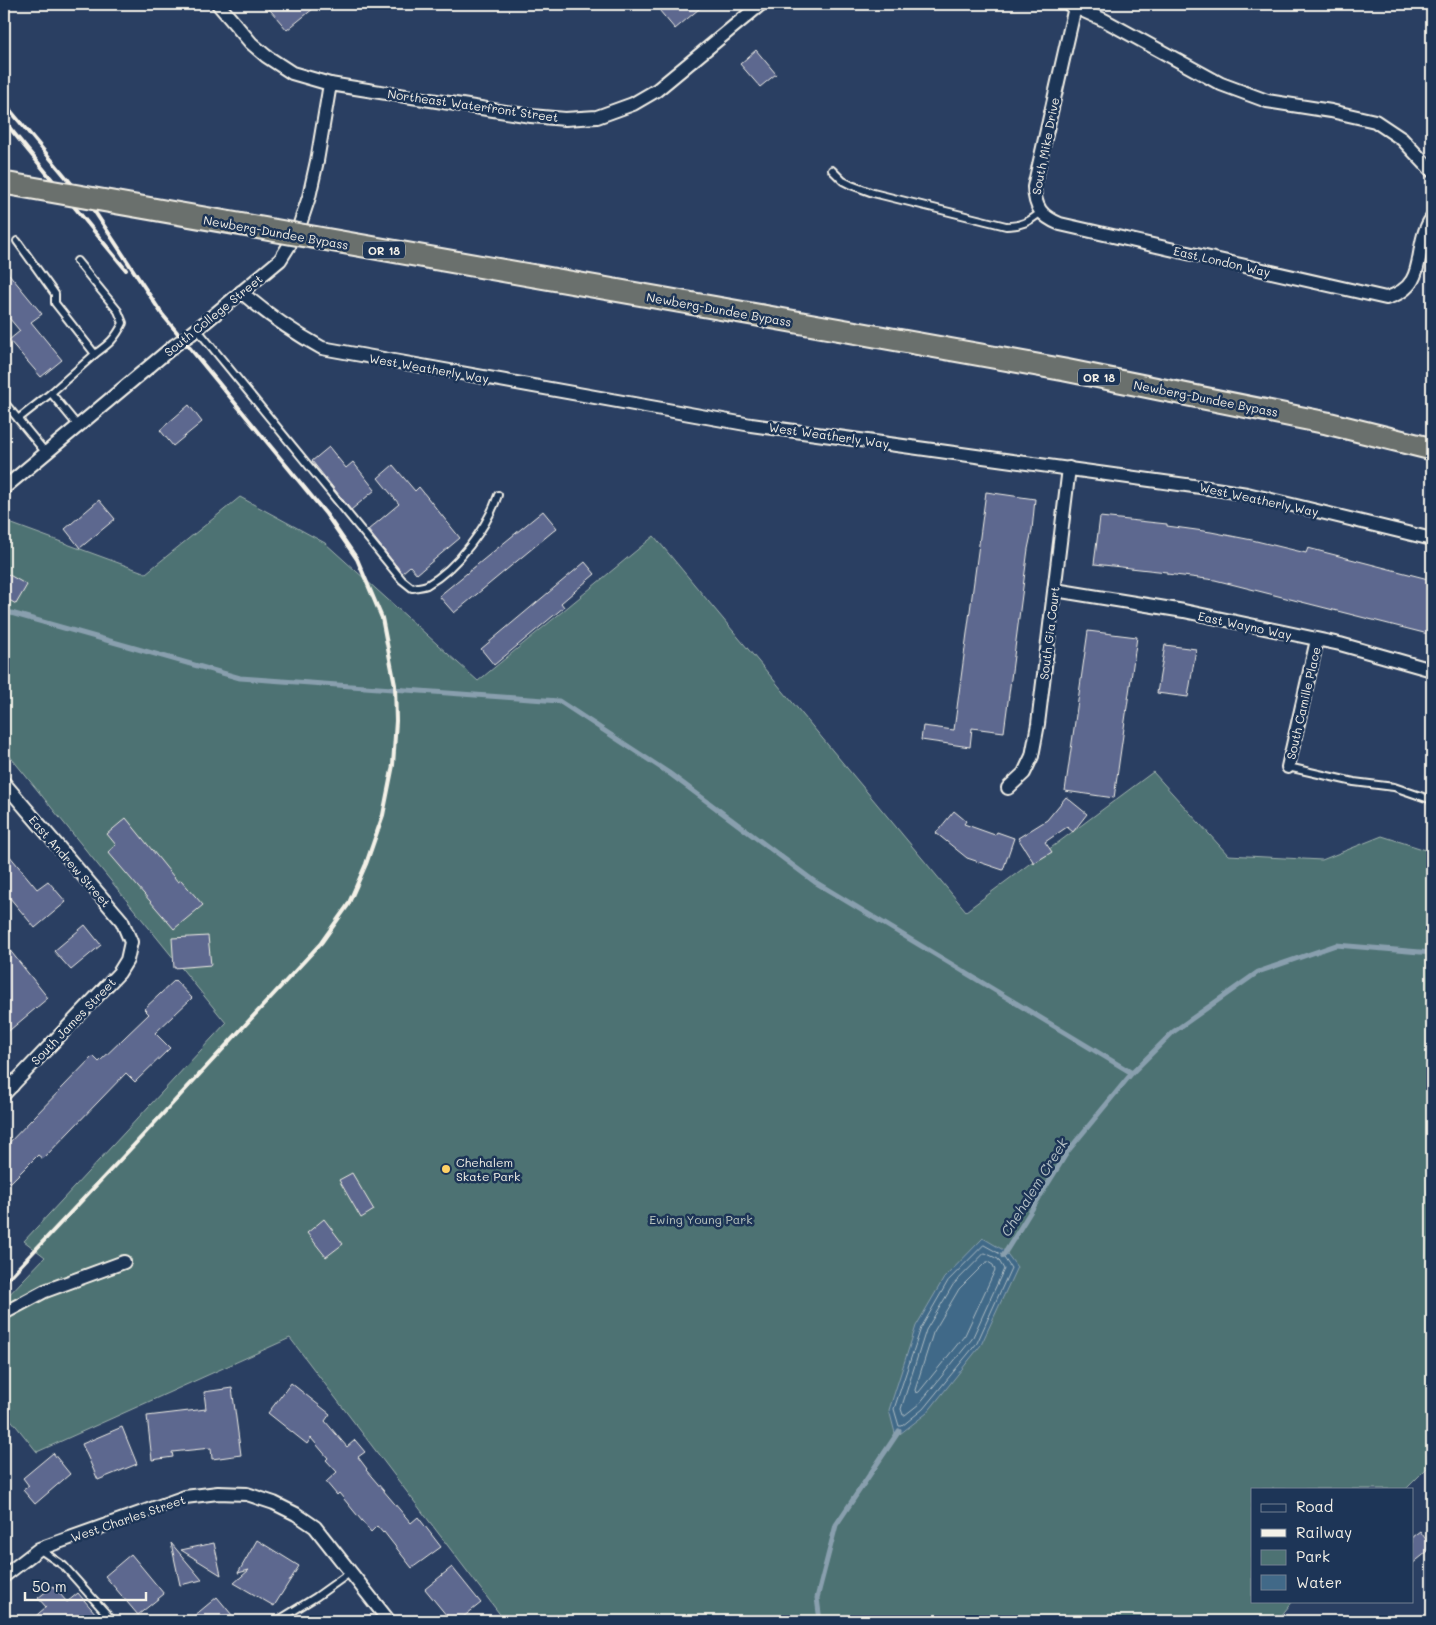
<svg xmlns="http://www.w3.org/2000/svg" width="1436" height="1625" font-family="Mali,sans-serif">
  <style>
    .green { fill: #4d7273; stroke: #a0b2ae }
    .water { fill: #416988; stroke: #899fae }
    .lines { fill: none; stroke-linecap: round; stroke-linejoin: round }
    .shore { stroke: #acbbc2; stroke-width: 1 }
    .stream { stroke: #899fae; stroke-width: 5 }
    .building { fill: #5d688f; stroke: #f4f1e8 }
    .service-casing { stroke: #f4f1e8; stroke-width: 10 }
    .minor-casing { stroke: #f4f1e8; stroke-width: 16 }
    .trunk-casing { stroke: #f4f1e8; stroke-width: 25 }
    .service { stroke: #1d3557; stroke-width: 6 }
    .minor { stroke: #1d3557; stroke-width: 12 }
    .trunk { stroke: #6b706d; stroke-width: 21 }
    .rail { stroke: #f4f1e8; stroke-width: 4 }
    .trunk-bridge-casing { stroke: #f4f1e8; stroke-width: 25; stroke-linecap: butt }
    .trunk-bridge { stroke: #6b706d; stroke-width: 21 }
    .poi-dot { fill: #ffd166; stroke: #1d3557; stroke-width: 2 }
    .labels { text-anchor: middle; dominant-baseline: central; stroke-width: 5; stroke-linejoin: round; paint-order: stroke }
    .shield { fill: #1d3557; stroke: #b4b9bc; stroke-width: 1 }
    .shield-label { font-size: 11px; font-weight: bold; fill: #f4f1e8 }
    .street-label { font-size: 12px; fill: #f4f1e8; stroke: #1d3557 }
    .poi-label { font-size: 12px; fill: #f4f1e8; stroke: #1d3557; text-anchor: start }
    .park-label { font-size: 12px; fill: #bac5bf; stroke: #1d3557 }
    .water-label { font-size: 14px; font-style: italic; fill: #b5c1c6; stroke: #1d3557 }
  </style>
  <rect width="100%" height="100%" fill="#2a3f62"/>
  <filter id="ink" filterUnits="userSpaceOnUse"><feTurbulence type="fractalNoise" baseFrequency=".02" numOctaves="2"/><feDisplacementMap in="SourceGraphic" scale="10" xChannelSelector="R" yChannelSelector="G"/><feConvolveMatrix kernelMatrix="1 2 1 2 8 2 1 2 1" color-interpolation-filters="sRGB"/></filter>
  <g filter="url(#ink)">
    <polygon class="green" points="240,497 325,543 478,681 654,536 966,911 1153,772 1228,855 1322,860 1382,836 1432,852 1432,1463 1406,1489 1252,1489 1252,1601 1293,1601 1277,1621 505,1621 290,1338 37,1452 4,1411 4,1300 45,1257 24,1241 226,1023 4,749 4,521 146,573"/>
    <polygon class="water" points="983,1238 1005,1251 1017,1267 981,1345 927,1413 896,1437 889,1410 916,1326 944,1278"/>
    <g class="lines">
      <g class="shore">
        <polygon points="984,1245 1002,1255 1011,1268 977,1343 923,1409 902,1426 899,1426 894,1409 921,1328 948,1281"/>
        <polygon points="985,1253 998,1259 1004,1269 972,1339 919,1404 905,1415 903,1415 901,1409 926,1330 953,1285"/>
        <polygon points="988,1262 993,1265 995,1270 965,1335 919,1392 916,1393 915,1390 933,1333 959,1289 985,1263"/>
      </g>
      <g class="stream">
        <polyline points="4,611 240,678 559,701 669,773 815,882 1132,1073"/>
        <polyline points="1003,1256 1068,1151 1132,1073 1173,1032 1258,972 1336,945 1432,953"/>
        <polyline points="820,1621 817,1598 836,1525 899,1431"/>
      </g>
    </g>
    <g class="building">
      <polygon points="265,4 319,4 287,30"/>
      <polygon points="654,4 705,4 675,29"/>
      <polygon points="756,50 776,74 760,87 740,64"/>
      <polygon points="4,268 42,314 31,322 62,360 41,377 9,340 20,331 4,312"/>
      <polygon points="189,405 202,422 173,446 160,430"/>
      <polygon points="329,447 346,468 353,462 375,490 351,510 312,461"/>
      <polygon points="393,465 415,491 419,487 460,538 417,574 410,566 402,573 368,530 399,504 378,478"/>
      <polygon points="986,492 1035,499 1032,530 1028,549 1004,732 972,728 970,747 921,740 923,726 954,730"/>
      <polygon points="99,500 115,519 80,548 65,529"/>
      <polygon points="543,511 557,528 454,613 439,596"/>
      <polygon points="1100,517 1167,524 1167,526 1211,532 1252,540 1306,553 1308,548 1432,580 1432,635 1215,580 1167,574 1167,572 1094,564"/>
      <polygon points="585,562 595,574 561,603 564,607 494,665 481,649"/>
      <polygon points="4,572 27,585 16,604 4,597"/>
      <polygon points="1088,631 1137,637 1114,798 1065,791"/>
      <polygon points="1165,645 1196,649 1188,697 1157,693"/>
      <polygon points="1066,797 1087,814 1073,832 1067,827 1045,842 1052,852 1034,863 1018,838 1047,820"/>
      <polygon points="954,811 966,821 964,824 995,835 997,832 1014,838 1003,870 967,858 936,833"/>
      <polygon points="126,818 178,882 181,880 203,905 174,929 108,852 116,845 107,834"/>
      <polygon points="4,849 37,889 48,881 66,902 35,928 4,891"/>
      <polygon points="85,925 101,945 71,970 54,951"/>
      <polygon points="208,936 211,965 174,968 172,938"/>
      <polygon points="4,943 48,998 4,1035"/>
      <polygon points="175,980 192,998 155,1033 170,1048 135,1082 126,1073 43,1159 38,1155 4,1189 4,1148 93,1056 99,1062 149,1014 144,1009"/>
      <polygon points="352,1173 374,1210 361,1218 339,1180"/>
      <polygon points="324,1219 343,1244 326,1257 307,1233"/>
      <polygon points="291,1383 330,1414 325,1421 347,1447 355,1440 365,1452 358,1457 367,1469 366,1470 411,1523 418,1517 441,1547 412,1568 384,1532 383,1533 377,1526 371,1532 339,1493 337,1495 326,1482 337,1472 326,1460 328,1458 311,1438 307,1444 268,1413"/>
      <polygon points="232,1388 241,1455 212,1459 211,1448 172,1452 173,1457 152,1460 147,1416 206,1409 204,1392"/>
      <polygon points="122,1427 137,1464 98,1480 82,1444"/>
      <polygon points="53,1453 70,1474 35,1504 23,1490 29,1486 23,1478"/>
      <polygon points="1420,1531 1432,1548 1412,1564 1412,1537"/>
      <polygon points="257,1540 299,1566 274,1606 234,1583 249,1570 238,1573"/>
      <polygon points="171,1543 202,1580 180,1585"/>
      <polygon points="214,1543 221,1575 181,1550"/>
      <polygon points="131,1554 164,1594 138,1615 105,1576"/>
      <polygon points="452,1567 481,1603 458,1621 451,1621 425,1589"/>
      <polygon points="53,1586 67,1602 78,1593 102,1621 30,1621 46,1607 38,1598"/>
      <polygon points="217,1597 237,1621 188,1621"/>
    </g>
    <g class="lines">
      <defs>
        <g id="service">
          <path d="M832,170L843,181L851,185L873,193L1006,226C1021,226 1029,222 1041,212"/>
          <polyline points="17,241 55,294 55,303 95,354 51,393 78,426"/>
          <path d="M77,261L118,311L123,323C115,339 109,344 95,354"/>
          <path d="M197,329L402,580L412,588C417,587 422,587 427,585C457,568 487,528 498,495"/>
          <polyline points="4,402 46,453"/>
          <polyline points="18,419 51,393"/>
          <polyline points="1288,767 1354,782 1394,787 1432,800"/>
          <polyline points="39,1549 64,1566 113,1621"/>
          <polyline points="277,1621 316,1597 351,1572"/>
        </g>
        <g id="minor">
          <polyline points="218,4 251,43 266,56 292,73 330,84 531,116 565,119 597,117 633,104 657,90 761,4"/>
          <polyline points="1068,4 1104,20 1221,84 1267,101 1331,111 1375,121 1402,139 1432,171"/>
          <path d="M1075,7L1034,187C1035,208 1041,216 1060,224L1386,298C1431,286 1411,247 1432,218"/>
          <path d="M241,292C268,315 291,331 322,348L751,425L1215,489L1247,494L1432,539"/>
          <polyline points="4,488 175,345 191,334 280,260 297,233 309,197 317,161 330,84"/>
          <polyline points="1055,590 1184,611 1340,644 1432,670"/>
          <polyline points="1288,767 1317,640"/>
          <polyline points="4,783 122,921 131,942 127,960 119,973 4,1094"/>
          <polyline points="1008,788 1024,773 1032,756 1038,724 1069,468"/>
          <polyline points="4,1076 12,1086"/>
          <polyline points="4,1313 45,1291 124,1262"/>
          <polyline points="4,1576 39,1549 185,1497 218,1493 247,1494 274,1503 296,1514 315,1527 389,1621"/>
        </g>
        <polyline id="trunk" points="763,316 1065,370 1327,423 1432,449"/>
      </defs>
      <use href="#service" class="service-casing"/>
      <use href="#minor" class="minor-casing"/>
      <use href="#trunk" class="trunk-casing"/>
      <use href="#service" class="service"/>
      <use href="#minor" class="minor"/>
      <use href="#trunk" class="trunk"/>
      <g class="rail">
        <polyline points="4,103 95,212 162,314 326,514 357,559 382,618 395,685 396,721 393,765 383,815 366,864 348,905 321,943 135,1144 4,1283"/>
        <polyline points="4,121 126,270"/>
      </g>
      <defs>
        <polyline id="trunk-bridge" points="4,183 763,316"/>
      </defs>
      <use href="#trunk-bridge" class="trunk-bridge-casing"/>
      <use href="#trunk-bridge" class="trunk-bridge"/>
    </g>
  </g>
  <circle class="poi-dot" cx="446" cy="1169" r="5"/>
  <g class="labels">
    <g class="shield">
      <rect x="363" y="241.5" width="42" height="17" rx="4"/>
      <rect x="1078" y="368.5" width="42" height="17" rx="4"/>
    </g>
    <g class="shield-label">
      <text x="384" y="250">OR 18</text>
      <text x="1099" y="377">OR 18</text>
    </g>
    <g class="street-label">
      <text transform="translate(473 105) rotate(8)">Northeast Waterfront Street</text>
      <text transform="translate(1045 146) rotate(-79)">South Mike Drive</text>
      <text transform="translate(276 232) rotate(10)">Newberg-Dundee Bypass</text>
      <text transform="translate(1222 261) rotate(13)">East London Way</text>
      <text transform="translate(719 309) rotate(10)">Newberg-Dundee Bypass</text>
      <text transform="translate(213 315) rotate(-39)">South College Street</text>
      <text transform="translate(429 368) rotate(10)">West Weatherly Way</text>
      <text transform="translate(1206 398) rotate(11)">Newberg-Dundee Bypass</text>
      <text transform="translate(829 435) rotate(8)">West Weatherly Way</text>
      <text transform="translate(1259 499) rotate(12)">West Weatherly Way</text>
      <text transform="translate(1245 625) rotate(12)">East Wayno Way</text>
      <text transform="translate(1049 633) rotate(-83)">South Gia Court</text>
      <text transform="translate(1303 703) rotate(-77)">South Camille Place</text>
      <text transform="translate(70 861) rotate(49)">East Andrew Street</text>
      <text transform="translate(73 1021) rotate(-46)">South James Street</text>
      <text transform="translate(128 1518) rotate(-19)">West Charles Street</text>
    </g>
    <g class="poi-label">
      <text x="456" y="1162">Chehalem<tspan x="456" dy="14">Skate Park</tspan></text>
    </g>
    <g class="park-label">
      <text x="701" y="1219">Ewing Young Park</text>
    </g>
    <g class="water-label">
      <text transform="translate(1034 1187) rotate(-58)">Chehalem Creek</text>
    </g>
  </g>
  <rect width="1436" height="1625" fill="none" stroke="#1d3557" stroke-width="20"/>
  <rect x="10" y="10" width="1416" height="1605" fill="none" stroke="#f4f1e8" stroke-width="2" filter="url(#ink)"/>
  <rect x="1251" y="1488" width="162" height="115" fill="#1d3557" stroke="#738091"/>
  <rect x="1261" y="1504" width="25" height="8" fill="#1d3557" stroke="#738091"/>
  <text x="1296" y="1512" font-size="15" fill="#f4f1e8">Road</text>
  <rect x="1261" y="1529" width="25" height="8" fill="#f4f1e8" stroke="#738091"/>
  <text x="1296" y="1538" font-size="15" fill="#f4f1e8">Railway</text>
  <rect x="1261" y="1550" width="25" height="15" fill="#4d7273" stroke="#738091"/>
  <text x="1296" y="1562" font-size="15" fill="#f4f1e8">Park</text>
  <rect x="1261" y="1575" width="25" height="15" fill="#416988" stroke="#738091"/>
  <text x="1296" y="1588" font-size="15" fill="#f4f1e8">Water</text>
  <path d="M25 1592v8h121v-8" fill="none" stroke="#f4f1e8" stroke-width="2.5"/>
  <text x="32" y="1592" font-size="15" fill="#f4f1e8" stroke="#1d3557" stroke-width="4" paint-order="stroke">50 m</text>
</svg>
